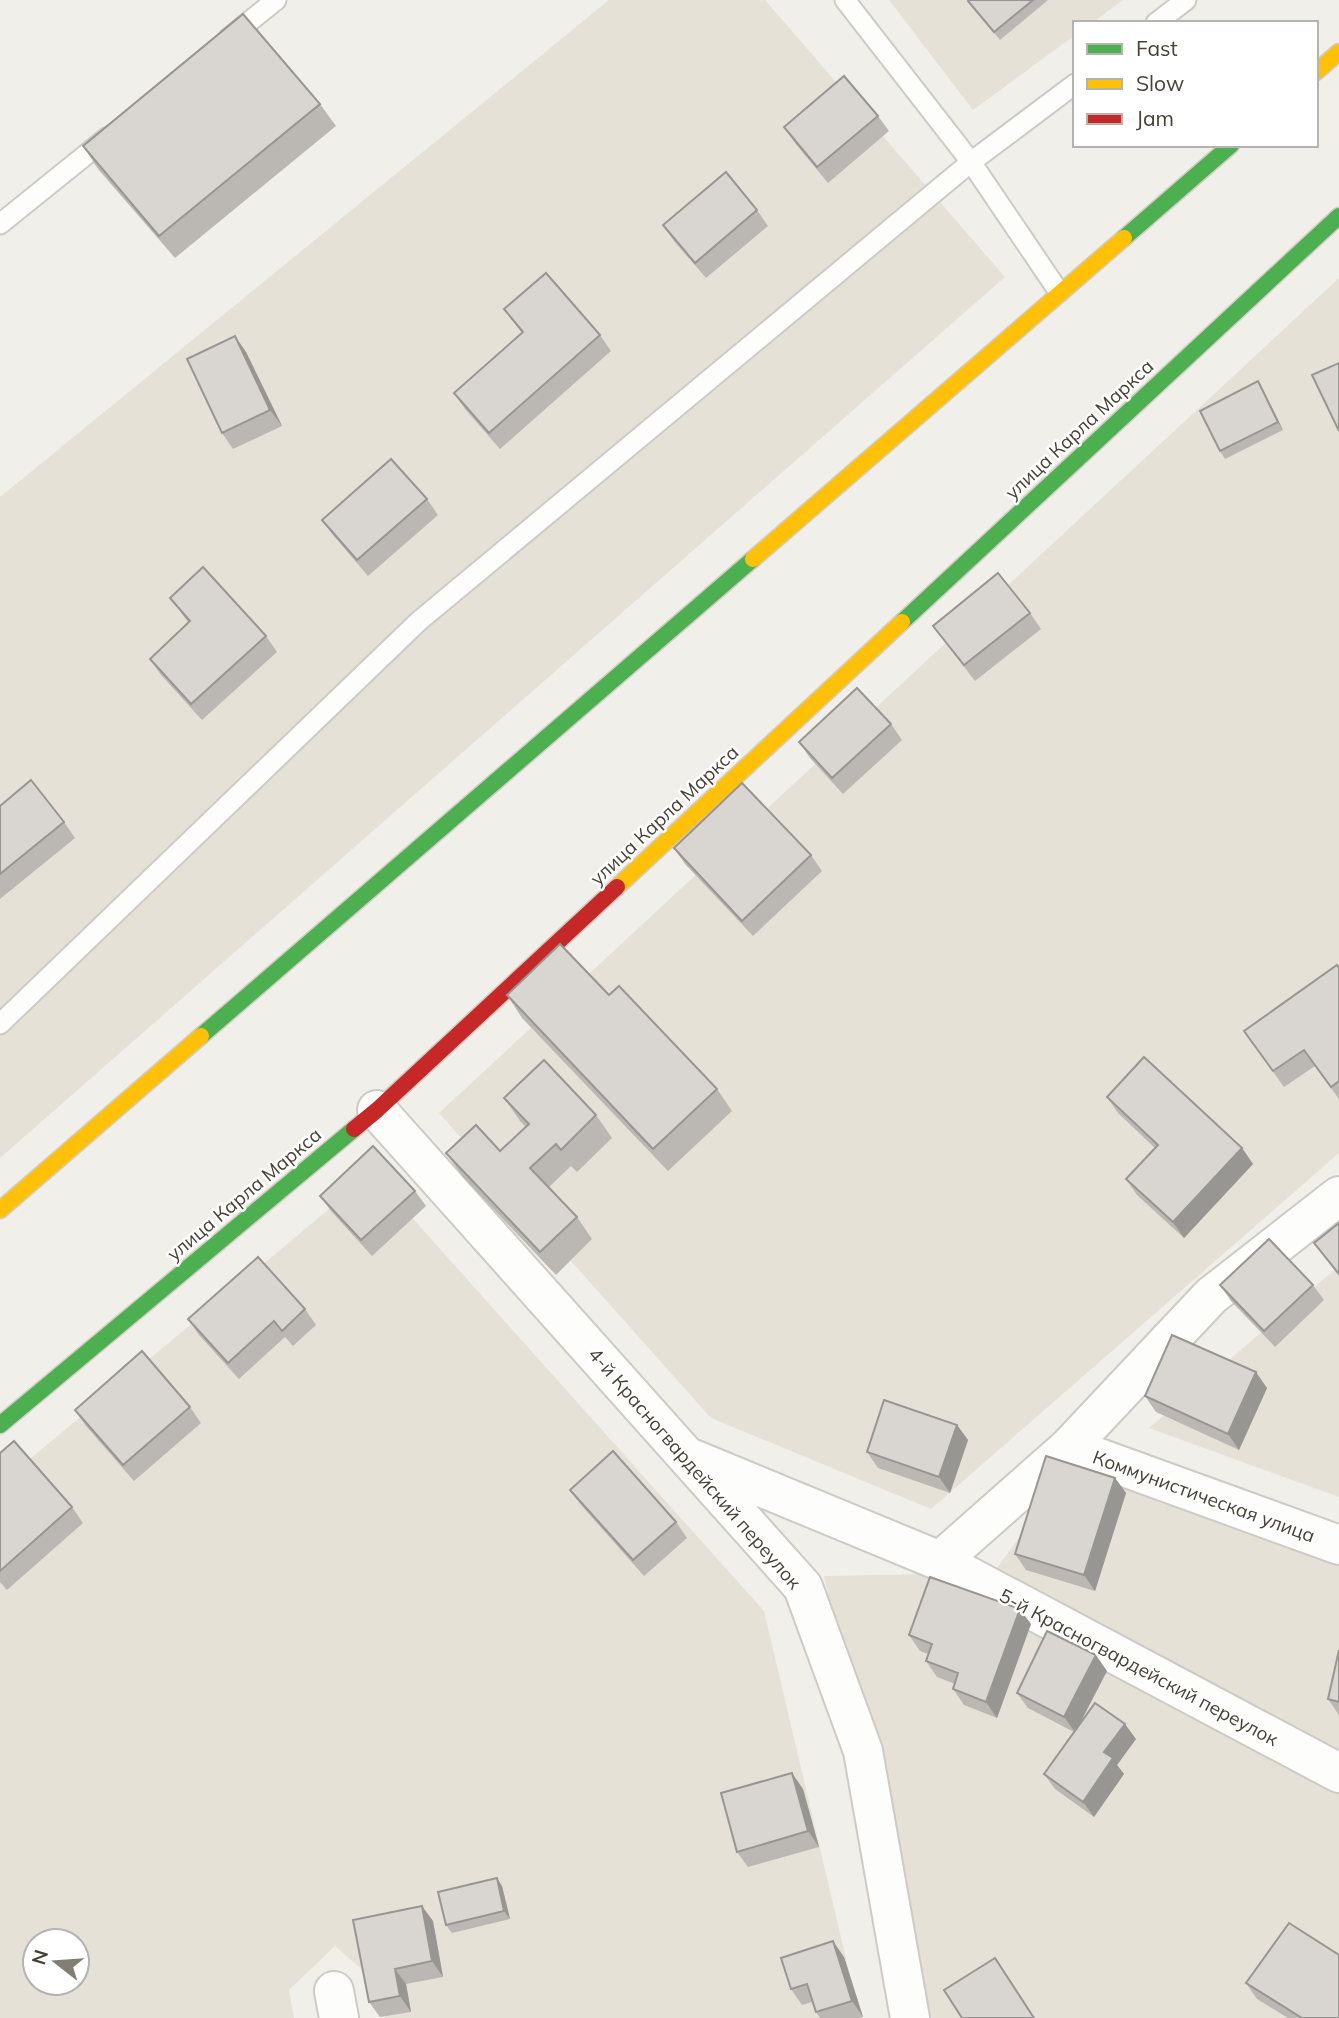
<svg xmlns="http://www.w3.org/2000/svg" width="1339" height="2018" font-family="Mulish,sans-serif">
  <style>
    .residential { fill: #e5e1d7; fill-rule: evenodd }
    .lines { fill: none; stroke-linecap: round; stroke-linejoin: round }
    .lane-casing { stroke: #cecbc6; stroke-width: 23 }
    .street-casing { stroke: #cecbc6; stroke-width: 42 }
    .fast-casing { stroke: #d1ccc1; stroke-width: 19 }
    .slow-casing { stroke: #d1ccc1; stroke-width: 19 }
    .jam-casing { stroke: #d1ccc1; stroke-width: 19 }
    .lane { stroke: #fdfdfc; stroke-width: 19 }
    .street { stroke: #fdfdfc; stroke-width: 38 }
    .fast { stroke: #4caf50; stroke-width: 16 }
    .slow { stroke: #ffc107; stroke-width: 16 }
    .jam { stroke: #c62828; stroke-width: 16 }
    .wall { fill: #bbb8b4 }
    .shaded-wall { fill: #989692 }
    .building { fill: #d9d6d1; stroke: #989692; stroke-width: 2 }
    .labels { text-anchor: middle; dominant-baseline: central; stroke-width: 5; stroke-linejoin: round; paint-order: stroke }
    .street-label { font-size: 19px; fill: #474136; stroke: #fff }
  </style>
  <rect width="100%" height="100%" fill="#f1efea"/>
  <g class="residential">
    <polygon points="609,0 765,0 1005,277 0,1158 0,497"/>
    <polygon points="889,0 1123,0 1092,23 1075,23 1075,35 973,110"/>
    <polygon points="1339,278 1339,1153 931,1509 711,1418 439,1113"/>
    <path d="M372,1173L764,1611L860,2018H385L378,1983L335,1946L289,1990L294,2018H0V1484ZM35,1941H77V1983H35Z"/>
    <polygon points="1339,1266 1339,1497 1149,1428"/>
    <polygon points="1072,1464 1339,1559 1339,1751 994,1572"/>
    <polygon points="942,1574 1339,1785 1339,2018 922,2018 824,1576"/>
  </g>
  <g class="lines">
    <defs>
      <g id="lane">
        <polyline points="845,0 971,162 1059,292"/>
        <polyline points="1156,23 1186,0"/>
        <polyline points="229,38 276,0"/>
        <polyline points="0,224 108,137"/>
        <polyline points="0,1024 419,621 971,162 1075,84"/>
      </g>
      <g id="street">
        <polyline points="377,1110 803,1587 863,1751 910,2018"/>
        <polyline points="1069,1447 1339,1545"/>
        <polyline points="693,1459 940,1561 1339,1773"/>
        <polyline points="940,1561 1069,1447 1211,1296 1339,1196"/>
        <polyline points="334,1991 339,2018"/>
      </g>
      <g id="fast">
        <polyline points="1124,238 1231,145"/>
        <polyline points="902,622 1339,216"/>
        <polyline points="201,1036 753,559"/>
        <polyline points="0,1425 354,1129"/>
      </g>
      <g id="slow">
        <polyline points="1316,72 1339,52"/>
        <polyline points="753,559 1124,238"/>
        <polyline points="617,887 902,622"/>
        <polyline points="0,1210 201,1036"/>
      </g>
      <polyline id="jam" points="354,1129 377,1110 617,887"/>
    </defs>
    <use href="#lane" class="lane-casing"/>
    <use href="#street" class="street-casing"/>
    <use href="#fast" class="fast-casing"/>
    <use href="#slow" class="slow-casing"/>
    <use href="#jam" class="jam-casing"/>
    <use href="#lane" class="lane"/>
    <use href="#street" class="street"/>
    <use href="#fast" class="fast"/>
    <use href="#slow" class="slow"/>
    <use href="#jam" class="jam"/>
  </g>
  <g class="wall">
    <polygon points="969,0 1048,0 1000,40 974,9 968,1"/>
    <polygon points="320,104 336,126 175,258 98,169 83,146"/>
    <polygon points="878,116 889,131 828,183 795,143 784,127"/>
    <polygon points="757,210 768,226 706,278 674,241 663,225"/>
    <polygon points="504,309 600,335 611,351 500,449 465,409 454,393 522,333"/>
    <polygon points="246,352 282,426 233,449 222,433"/>
    <polygon points="1258,381 1263,390 1283,430 1225,459 1220,451"/>
    <polygon points="427,499 438,515 368,576 333,535 322,520"/>
    <polygon points="170,598 266,636 277,652 202,720 161,675 150,659 188,622"/>
    <polygon points="1030,613 1041,629 975,681 933,626"/>
    <polygon points="891,724 902,740 843,794 810,758 799,742"/>
    <polygon points="0,806 64,822 75,838 0,899"/>
    <polygon points="674,848 811,855 822,871 753,936 685,864"/>
    <polygon points="1339,968 1339,1099 1315,1066 1284,1087 1244,1031"/>
    <polygon points="507,995 609,995 717,1089 732,1111 668,1171 522,1018"/>
    <polygon points="1107,1097 1242,1148 1253,1164 1184,1238 1137,1195 1126,1179 1155,1148 1118,1113"/>
    <polygon points="504,1098 596,1115 612,1138 577,1172 571,1166 549,1187 577,1217 592,1239 556,1275 462,1176 446,1153 500,1151 526,1127 520,1121"/>
    <polygon points="415,1191 426,1206 372,1256 331,1211 320,1196"/>
    <polygon points="1339,1223 1339,1276 1314,1243"/>
    <polygon points="1220,1285 1313,1285 1324,1300 1275,1347 1231,1301"/>
    <polygon points="305,1309 316,1325 293,1346 285,1337 239,1379 199,1335 188,1319"/>
    <polygon points="1267,1388 1239,1450 1156,1412 1145,1396"/>
    <polygon points="190,1407 201,1423 134,1481 86,1426 75,1410"/>
    <polygon points="957,1425 968,1440 950,1493 878,1468 867,1452"/>
    <polygon points="0,1453 72,1507 83,1523 7,1590 0,1582"/>
    <polygon points="1115,1478 1126,1493 1095,1591 1026,1570 1015,1554"/>
    <polygon points="570,1490 676,1522 687,1538 644,1576 581,1505"/>
    <polygon points="1031,1624 997,1718 964,1705 953,1689 955,1684 937,1677 926,1661 928,1654 920,1651 909,1635"/>
    <polygon points="1339,1650 1339,1715 1328,1699"/>
    <polygon points="1107,1671 1079,1726 1136,1739 1117,1765 1124,1774 1094,1817 1055,1789 1044,1774 1074,1732 1028,1708 1017,1693"/>
    <polygon points="803,1789 819,1847 748,1867 737,1852"/>
    <polygon points="502,1886 510,1919 452,1933 446,1925"/>
    <polygon points="433,1921 443,1977 406,1984 411,2012 380,2017 369,2002"/>
    <polygon points="844,1957 863,2017 859,2018 820,2018 816,2012 812,2002 802,2005 791,1989"/>
    <polygon points="1246,1983 1339,2018 1288,2018 1257,1999"/>
  </g>
  <g class="shaded-wall">
    <polygon points="235,336 246,352 282,426 270,410"/>
    <polygon points="1258,381 1263,390 1283,430 1278,422"/>
    <polygon points="1242,1148 1253,1164 1184,1238 1173,1222"/>
    <polygon points="1256,1372 1267,1388 1239,1450 1228,1434"/>
    <polygon points="957,1425 968,1440 950,1493 939,1477"/>
    <polygon points="1115,1478 1126,1493 1095,1591 1084,1575"/>
    <polygon points="1020,1609 1031,1624 997,1718 986,1702"/>
    <polygon points="1096,1655 1107,1671 1075,1732 1064,1717"/>
    <polygon points="1125,1724 1136,1739 1117,1765 1124,1774 1094,1817 1083,1802 1104,1752"/>
    <polygon points="792,1773 803,1789 819,1847 808,1831"/>
    <polygon points="497,1878 502,1886 510,1919 504,1911"/>
    <polygon points="422,1906 433,1921 443,1977 432,1961"/>
    <polygon points="833,1941 844,1957 863,2017 852,2001"/>
    <polygon points="395,1969 406,1984 411,2012 400,1996"/>
  </g>
  <g class="building">
    <polygon points="969,0 1033,0 994,32 968,1"/>
    <polygon points="243,14 320,104 159,236 83,146"/>
    <polygon points="844,76 878,116 817,167 784,127"/>
    <polygon points="726,172 757,210 695,263 663,225"/>
    <polygon points="546,273 600,335 489,433 454,393 523,332 504,309"/>
    <polygon points="235,336 270,410 222,433 187,359"/>
    <polygon points="1339,363 1339,431 1312,375"/>
    <polygon points="1258,381 1278,422 1220,451 1200,411"/>
    <polygon points="391,459 427,499 357,560 322,520"/>
    <polygon points="203,567 266,636 191,704 150,659 190,621 170,598"/>
    <polygon points="998,573 1030,613 964,665 933,626"/>
    <polygon points="857,688 891,724 832,778 799,742"/>
    <polygon points="31,780 64,822 0,874 0,806"/>
    <polygon points="742,783 811,855 742,921 674,848"/>
    <polygon points="560,944 609,995 619,986 717,1089 653,1149 507,995"/>
    <polygon points="1337,965 1339,968 1339,1081 1331,1087 1304,1050 1273,1071 1244,1031"/>
    <polygon points="1144,1057 1242,1148 1173,1222 1126,1179 1158,1145 1107,1097"/>
    <polygon points="544,1060 596,1115 561,1150 556,1144 530,1168 577,1217 540,1252 446,1153 476,1125 500,1151 529,1124 504,1098"/>
    <polygon points="373,1146 415,1191 361,1240 320,1196"/>
    <polygon points="1339,1223 1339,1274 1314,1243"/>
    <polygon points="1269,1239 1313,1285 1264,1331 1220,1285"/>
    <polygon points="258,1257 305,1309 282,1331 274,1321 228,1363 188,1319"/>
    <polygon points="1172,1335 1256,1372 1228,1434 1145,1396"/>
    <polygon points="142,1351 190,1407 123,1465 75,1410"/>
    <polygon points="884,1400 957,1425 939,1477 867,1452"/>
    <polygon points="14,1441 72,1507 0,1571 0,1453"/>
    <polygon points="613,1451 676,1522 633,1560 570,1490"/>
    <polygon points="1046,1456 1115,1478 1084,1575 1015,1554"/>
    <polygon points="930,1577 1020,1609 986,1702 953,1689 958,1673 926,1661 932,1644 909,1635"/>
    <polygon points="1047,1631 1096,1655 1064,1717 1017,1693"/>
    <polygon points="1339,1650 1339,1702 1328,1699"/>
    <polygon points="1095,1703 1125,1724 1104,1752 1113,1758 1083,1802 1044,1774"/>
    <polygon points="792,1773 808,1831 737,1852 721,1793"/>
    <polygon points="497,1878 504,1911 446,1925 438,1892"/>
    <polygon points="422,1906 432,1961 395,1969 400,1996 369,2002 353,1920"/>
    <polygon points="1289,1923 1339,1955 1339,2018 1302,2018 1246,1983"/>
    <polygon points="833,1941 852,2001 816,2012 807,1984 791,1989 781,1958"/>
    <polygon points="995,1958 1034,2018 962,2018 944,1990"/>
  </g>
  <g class="labels">
    <g class="street-label">
      <text transform="translate(1079 429) rotate(-43)">улица Карла Маркса</text>
      <text transform="translate(664 815) rotate(-43)">улица Карла Маркса</text>
      <text transform="translate(244 1194) rotate(-40)">улица Карла Маркса</text>
      <text transform="translate(695 1468) rotate(49)">4-й Красногвардейский переулок</text>
      <text transform="translate(1204 1496) rotate(20)">Коммунистическая улица</text>
      <text transform="translate(1139 1667) rotate(28)">5-й Красногвардейский переулок</text>
    </g>
  </g>
  <rect x="1073" y="21" width="245" height="126" fill="#ffffff" stroke="#b5b3af" stroke-width="2"/>
  <rect x="1087" y="44" width="35" height="10" fill="#4caf50" stroke="#b5b3af" stroke-width="2"/>
  <text x="1136" y="56" font-size="21" fill="#474136">Fast</text>
  <rect x="1087" y="79" width="35" height="10" fill="#ffc107" stroke="#b5b3af" stroke-width="2"/>
  <text x="1136" y="91" font-size="21" fill="#474136">Slow</text>
  <rect x="1087" y="114" width="35" height="10" fill="#c62828" stroke="#b5b3af" stroke-width="2"/>
  <text x="1136" y="126" font-size="21" fill="#474136">Jam</text>
  <g transform="translate(56 1962) rotate(287)"><circle r="33" fill="#ffffff" stroke="#b5b3af" stroke-width="2"/>
  <path d="M0-5L12 26L0 18L-12 26Z" fill="#827e75"/>
  <text y="-10" font-size="19" font-weight="bold" text-anchor="middle" fill="#474136">N</text>
  </g>
</svg>
